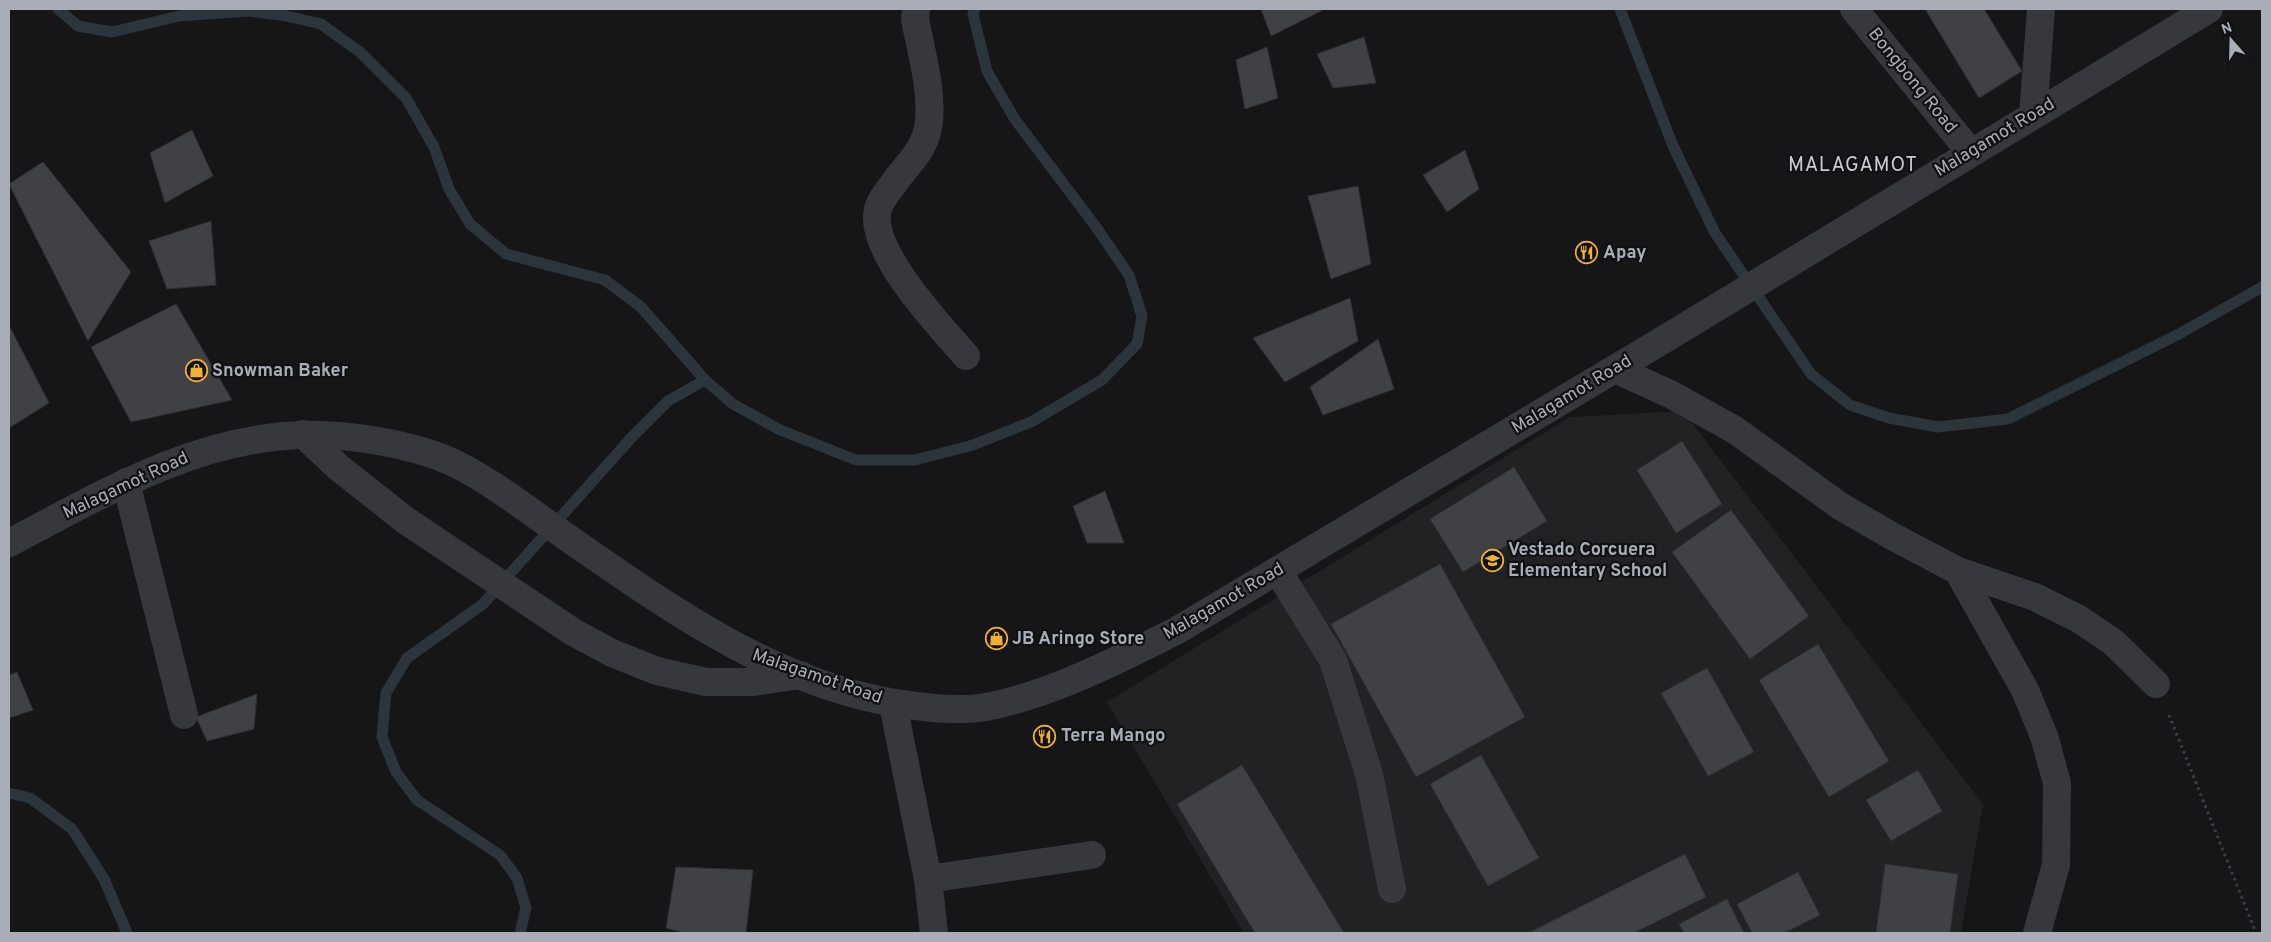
<svg xmlns="http://www.w3.org/2000/svg" width="2271" height="942" font-family="Overpass,sans-serif">
  <style>
    .built { fill: #222225 }
    .lines { fill: none; stroke-linecap: round; stroke-linejoin: round }
    .stream { stroke: #2c353c; stroke-width: 11 }
    .building { fill: #404145; stroke: #303034 }
    .path { stroke: #3d3f44; stroke-width: 3; stroke-dasharray: 2.5 4; stroke-linecap: butt }
    .minor { stroke: #37383d; stroke-width: 28 }
    .labels { text-anchor: middle; dominant-baseline: central; stroke-width: 4.5; stroke-linejoin: round; paint-order: stroke }
    .street-label { font-size: 18px; fill: #a8adb8; stroke: #111113 }
    .poi-label { font-size: 18px; font-weight: bold; fill: #a8adb8; stroke: #111113; text-anchor: start }
    .quarter-label { font-size: 20px; letter-spacing: 1px; fill: #c9ccd4; stroke: #111113 }
  </style>
  <rect width="100%" height="100%" fill="#161618"/>
  <polygon class="built" points="1683,411 1983,804 1961,933 1244,933 1107,702 1570,417"/>
  <g class="lines">
    <g class="stream">
      <polyline points="58,9 78,26 112,32 179,16 248,11 287,16 321,24 360,52 406,98 434,147 449,189 470,224 506,254 605,280 641,307 705,380 733,404 778,429 856,460 915,460 973,445 1031,422 1102,380 1137,344 1142,316 1129,275 1096,227 1014,118 987,71 973,14 975,9"/>
      <polyline points="1620,9 1673,146 1715,233 1811,374 1850,405 1889,418 1938,427 2008,419 2179,334 2262,287"/>
      <polyline points="9,793 30,798 72,829 104,879 127,933"/>
      <polyline points="520,933 526,908 517,878 500,855 417,800 396,772 382,737 386,693 407,658 483,604 632,437 668,401 705,380"/>
    </g>
  </g>
  <g class="building">
    <polygon points="1261,9 1325,9 1271,36"/>
    <polygon points="1925,9 1984,9 2022,71 1979,98"/>
    <polygon points="1364,37 1376,83 1333,88 1317,54"/>
    <polygon points="1267,47 1278,98 1245,109 1236,60"/>
    <polygon points="192,130 213,176 165,203 150,153"/>
    <polygon points="1465,150 1479,189 1447,212 1423,175"/>
    <polygon points="43,162 131,272 88,341 9,184"/>
    <polygon points="1358,186 1371,264 1331,279 1308,196"/>
    <polygon points="211,221 216,285 167,289 149,241"/>
    <polygon points="1350,298 1358,341 1285,382 1253,338"/>
    <polygon points="176,304 232,400 131,422 91,347"/>
    <polygon points="9,325 49,403 9,428"/>
    <polygon points="1378,339 1394,389 1323,415 1310,387"/>
    <polygon points="1682,441 1722,504 1676,533 1637,470"/>
    <polygon points="1514,467 1547,521 1463,572 1430,519"/>
    <polygon points="1105,491 1124,543 1087,543 1073,506"/>
    <polygon points="1731,510 1809,616 1750,659 1672,552"/>
    <polygon points="1440,564 1525,717 1416,777 1331,624"/>
    <polygon points="1818,644 1889,761 1829,797 1759,680"/>
    <polygon points="1707,668 1754,752 1708,776 1661,693"/>
    <polygon points="17,672 33,710 9,718 9,675"/>
    <polygon points="257,694 254,729 207,741 196,717"/>
    <polygon points="1481,755 1539,858 1488,886 1430,784"/>
    <polygon points="1242,765 1344,933 1255,933 1177,804"/>
    <polygon points="1918,770 1942,811 1891,841 1866,800"/>
    <polygon points="1685,854 1706,897 1634,933 1528,933"/>
    <polygon points="1885,864 1958,874 1950,933 1876,933"/>
    <polygon points="676,867 753,870 746,933 685,933 666,928"/>
    <polygon points="1798,872 1820,915 1784,933 1752,933 1737,904"/>
    <polygon points="1727,899 1744,933 1684,933 1679,924"/>
  </g>
  <g class="lines">
    <polyline class="path" points="2169,715 2256,933"/>
    <g class="minor">
      <path d="M916,9L915,19C921,52 932,87 929,121C927,148 909,162 894,183C889,190 880,200 878,209C867,250 940,326 966,356"/>
      <polyline points="1854,9 1971,153"/>
      <polyline points="2033,115 2041,9"/>
      <polyline points="1615,369 1672,395 1735,430 1840,506 1890,535 1958,571 2035,597 2079,619 2113,642 2156,684"/>
      <polyline points="303,434 338,467 405,520 573,632 612,653 657,671 706,682 753,682 801,675"/>
      <polyline points="126,482 184,715"/>
      <path d="M9,543C101,495 193,439 300,435C345,433 415,444 456,464C492,482 525,508 558,531C666,606 781,691 916,706C939,709 963,711 986,707C1053,694 1115,661 1176,631L1658,343L2209,9"/>
      <polyline points="1278,571 1333,660 1369,774 1392,889"/>
      <polyline points="1958,571 2025,690 2044,736 2057,783 2056,865 2037,933"/>
      <polyline points="893,704 928,879 934,933"/>
      <polyline points="928,879 1092,855"/>
    </g>
  </g>
  <defs>
    <symbol id="restaurant-ring" viewBox="-11 -11 22 22"><circle r="9.5" fill="#111113" stroke="#f2b134" stroke-width="1.5"/><path d="M-5-6h1v4h1v-4h1v4h1v-4h1v5L-1.5 .5V6h-2V.5L-5-1ZM5-6V6H3V1.5H1.5Q1.5-4 5-6Z" fill="#f2b134"/></symbol>
    <symbol id="shop-ring" viewBox="-11 -11 22 22"><circle r="9.5" fill="#111113" stroke="#f2b134" stroke-width="1.5"/><path d="M-5-2.5h2.3a2.7 3.5 0 0 1 5.4 0H5L5.5 6h-11ZM-1.5-2.5h3a1.5 2.3 0 0 0-3 0Z" fill="#f2b134"/></symbol>
    <symbol id="school-ring" viewBox="-11 -11 22 22"><circle r="9.5" fill="#111113" stroke="#f2b134" stroke-width="1.5"/><path d="M0-5L7-2L0 1L-7-2ZM-4 1L0 2.5L4 1V4Q0 6-4 4Z" fill="#f2b134"/></symbol>
  </defs>
  <g fill-rule="evenodd">
    <use href="#restaurant-ring" x="1574" y="240" width="25" height="25"/>
    <use href="#shop-ring" x="184" y="358" width="25" height="25"/>
    <use href="#school-ring" x="1480" y="548" width="25" height="25"/>
    <use href="#shop-ring" x="984" y="626" width="25" height="25"/>
    <use href="#restaurant-ring" x="1032" y="724" width="25" height="25"/>
  </g>
  <g class="labels">
    <g class="street-label">
      <text transform="translate(1912 81) rotate(51)">Bongbong Road</text>
      <text transform="translate(1995 138) rotate(-31)">Malagamot Road</text>
      <text transform="translate(1572 395) rotate(-31)">Malagamot Road</text>
      <text transform="translate(126 486) rotate(-25)">Malagamot Road</text>
      <text transform="translate(1224 602) rotate(-30)">Malagamot Road</text>
      <text transform="translate(817 677) rotate(19)">Malagamot Road</text>
    </g>
    <g class="poi-label">
      <text x="1603" y="253">Apay</text>
      <text x="212" y="371">Snowman Baker</text>
      <text x="1508" y="550">Vestado Corcuera<tspan x="1508" dy="21">Elementary School</tspan></text>
      <text x="1012" y="639">JB Aringo Store</text>
      <text x="1061" y="736">Terra Mango</text>
    </g>
    <g class="quarter-label">
      <text x="1853" y="166">MALAGAMOT</text>
    </g>
  </g>
  <rect width="2271" height="942" fill="none" stroke="#a8adb8" stroke-width="20"/>
  <g transform="translate(2231 40) rotate(340)" stroke="#111113" stroke-width="4" paint-order="stroke">
  <path d="M0-4L9 19L0 12L-9 19Z" fill="#a8adb8"/>
  <text y="-8" font-size="14" font-weight="bold" text-anchor="middle" fill="#a8adb8">N</text>
  </g>
</svg>
